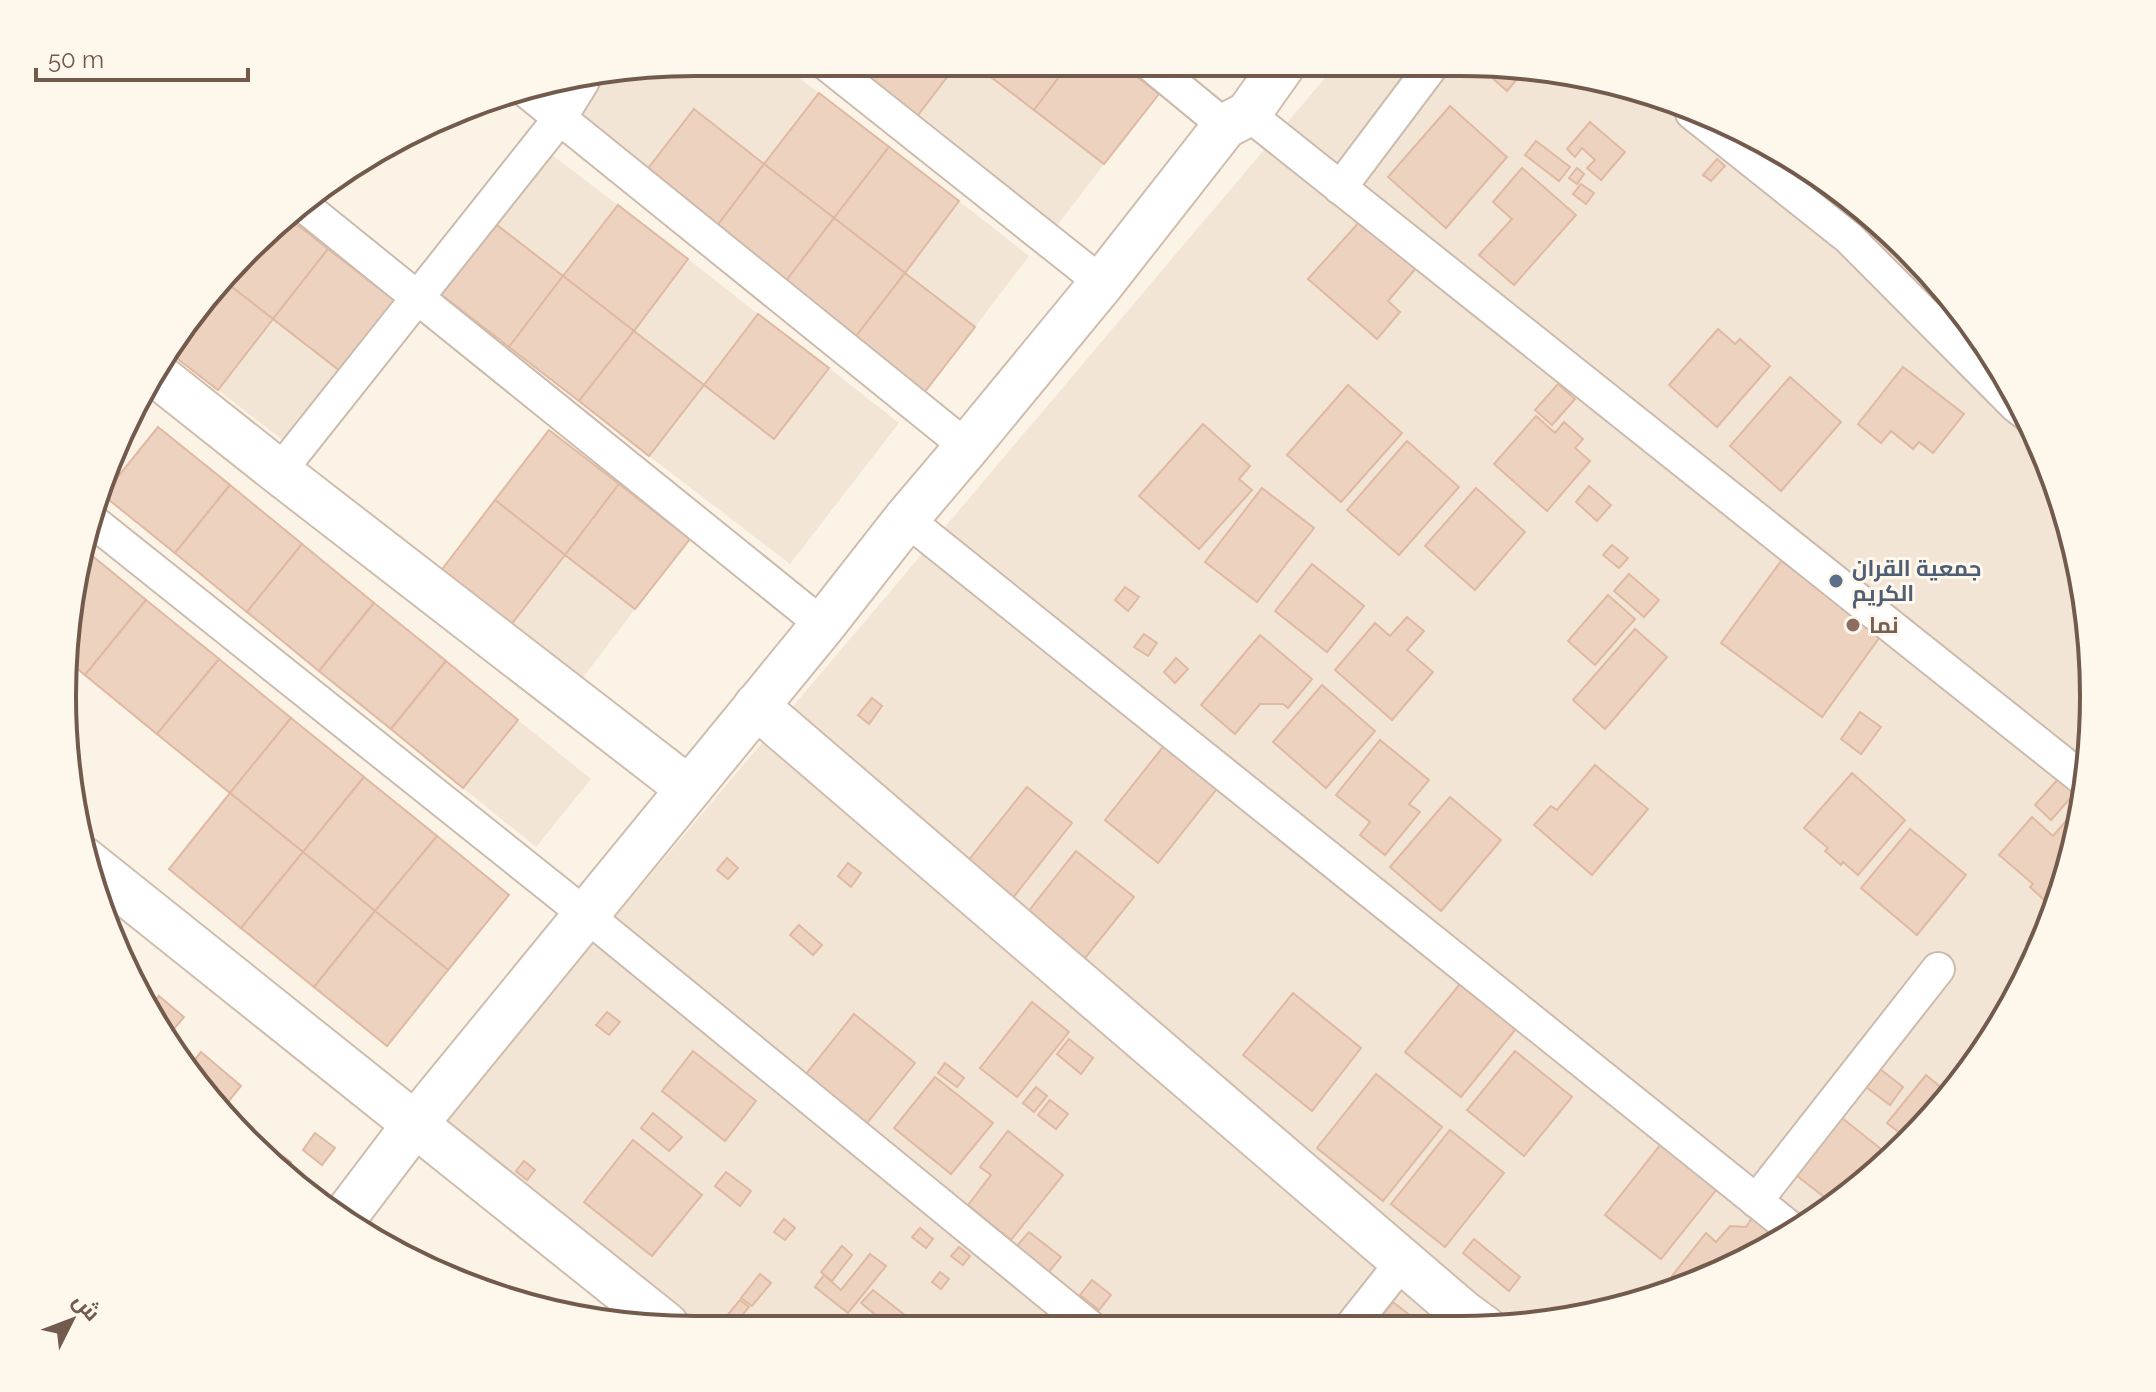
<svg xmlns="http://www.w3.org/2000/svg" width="2156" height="1392" font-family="Raleway,Cairo,sans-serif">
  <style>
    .residential { fill: #f2e5d5 }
    .building { fill: #eed2c0; stroke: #dfb9a2; stroke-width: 2 }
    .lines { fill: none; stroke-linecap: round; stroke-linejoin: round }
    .street-casing { stroke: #ccbbad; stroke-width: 36 }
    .secondary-casing { stroke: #d0bdae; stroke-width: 48 }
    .street { stroke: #fff; stroke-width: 32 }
    .secondary { stroke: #fff; stroke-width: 44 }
    .service-dot { fill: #5c6f8a; stroke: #fef7ec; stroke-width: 3 }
    .education-dot { fill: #8d6e63; stroke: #fef7ec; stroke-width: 3 }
    .labels { text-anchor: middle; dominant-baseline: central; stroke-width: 6; stroke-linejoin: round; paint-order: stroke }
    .service-label { font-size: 22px; font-weight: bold; fill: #4e5e75; stroke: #fef7ec; text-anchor: start }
    .education-label { font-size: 22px; font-weight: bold; fill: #785e54; stroke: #fef7ec; text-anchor: start }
    .rim { fill: none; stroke: #725a4d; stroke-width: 4 }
  </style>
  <rect width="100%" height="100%" fill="#fbf3e6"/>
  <g class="residential">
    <polygon points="696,62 779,63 819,93 764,164 694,110 639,180 569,126 606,77"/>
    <polygon points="957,64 974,64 1104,164 1050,235 909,127"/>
    <polygon points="1335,66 1543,67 1740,127 1878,219 1963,310 2028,415 2072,531 2093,654 2089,778 2060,899 2009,1013 1937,1114 1846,1199 1740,1265 1624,1309 1501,1329 684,1325 437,1127"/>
    <polygon points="547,151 618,205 563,276 493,222"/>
    <polygon points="959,201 1029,256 975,327 905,273"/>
    <polygon points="688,259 758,314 704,385 773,439 829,368 899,423 790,564 649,456 704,385 634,331"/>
    <polygon points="273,319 344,374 289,445 218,390"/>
    <polygon points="565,555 635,609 581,680 510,626"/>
    <polygon points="518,720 591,779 536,847 463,788"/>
  </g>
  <g class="building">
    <polygon points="846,63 957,64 909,127"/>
    <polygon points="974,64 1069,64 1034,110"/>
    <polygon points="1069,64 1122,65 1159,94 1104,164 1034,110"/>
    <polygon points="1480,67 1527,67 1507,91"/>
    <polygon points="819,93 889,147 834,218 764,164"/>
    <polygon points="1450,106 1507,157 1446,228 1388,177"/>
    <polygon points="694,109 764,164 710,235 639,180"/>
    <polygon points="1590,122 1625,152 1601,180 1587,168 1595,160 1582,148 1575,157 1567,149"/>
    <polygon points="1536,141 1570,167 1559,181 1525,155"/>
    <polygon points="889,147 959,201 905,273 834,218"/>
    <polygon points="1717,159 1725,166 1711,181 1703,175"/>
    <polygon points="764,164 834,218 780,289 710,235"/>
    <polygon points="1522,168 1576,215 1514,285 1479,255 1512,219 1493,202"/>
    <polygon points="1577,168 1584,174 1577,184 1569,178"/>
    <polygon points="1581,184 1594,193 1586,204 1573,194"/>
    <polygon points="618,205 688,259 634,331 563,276"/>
    <polygon points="834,218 905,273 850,344 780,289"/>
    <polygon points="290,219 328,249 273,319 224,281"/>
    <polygon points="1362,219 1417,267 1388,301 1400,312 1377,339 1308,279"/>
    <polygon points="493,222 563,276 509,347 438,292"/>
    <polygon points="328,249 398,303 344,374 273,319"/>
    <polygon points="905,273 975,327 920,398 850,344"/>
    <polygon points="563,276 634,331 579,401 509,347"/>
    <polygon points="224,281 273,319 218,390 170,353 193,310"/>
    <polygon points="758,314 829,368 774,439 704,385"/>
    <polygon points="1718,329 1735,344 1740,339 1770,366 1717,427 1669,385"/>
    <polygon points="634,331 704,385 649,456 579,401"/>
    <polygon points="1903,367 1964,414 1933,453 1919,442 1913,449 1891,431 1881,443 1858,424"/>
    <polygon points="1790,377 1841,422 1781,491 1730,446"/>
    <polygon points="1558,384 1575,399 1552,425 1535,410"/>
    <polygon points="1348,385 1402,433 1341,502 1287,455"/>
    <polygon points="1536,416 1555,433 1564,422 1583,439 1575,448 1590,461 1547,511 1494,464"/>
    <polygon points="1203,424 1250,466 1239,479 1252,490 1199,549 1139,496"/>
    <polygon points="158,427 230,485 175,553 103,495"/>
    <polygon points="549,430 619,484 565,555 495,500"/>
    <polygon points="1407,441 1459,487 1399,555 1347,510"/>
    <polygon points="619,484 690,539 635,609 565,555"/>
    <polygon points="230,485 302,544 247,612 175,553"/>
    <polygon points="1589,486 1611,505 1597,521 1576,502"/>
    <polygon points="1262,488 1314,528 1257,602 1205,562"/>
    <polygon points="1476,488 1525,532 1475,590 1425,546"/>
    <polygon points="495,500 565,555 510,626 440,572"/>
    <polygon points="302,544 374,603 319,671 247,612"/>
    <polygon points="1612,545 1628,558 1619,568 1603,555"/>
    <polygon points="84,549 146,600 85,675 64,658 63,655"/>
    <polygon points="1781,561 1882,634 1822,717 1721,643"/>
    <polygon points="1312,564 1364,606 1327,652 1275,611"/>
    <polygon points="1629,574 1659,600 1644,617 1614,591"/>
    <polygon points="1125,587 1139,597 1128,611 1115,600"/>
    <polygon points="1608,595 1635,619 1595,665 1568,641"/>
    <polygon points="146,600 219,659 157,734 85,675"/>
    <polygon points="374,603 446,661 391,729 319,671"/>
    <polygon points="1407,617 1424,631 1407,650 1433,672 1392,720 1335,670 1375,623 1390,636"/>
    <polygon points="1635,629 1667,657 1605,729 1573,700"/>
    <polygon points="1144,634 1157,643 1148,656 1134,647"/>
    <polygon points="1260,635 1312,679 1288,708 1283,704 1260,704 1235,734 1201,705"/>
    <polygon points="1176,658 1188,669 1175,683 1164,672"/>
    <polygon points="219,659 291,718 230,793 157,734"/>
    <polygon points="446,661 518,720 463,788 391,729"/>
    <polygon points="1322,685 1375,731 1326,788 1273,742"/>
    <polygon points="872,698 882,706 869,724 858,715"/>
    <polygon points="1860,712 1881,727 1861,754 1841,739"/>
    <polygon points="291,718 364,777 303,852 230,793"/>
    <polygon points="1380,740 1429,780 1409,804 1420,812 1385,855 1360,835 1370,822 1336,795"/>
    <polygon points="1167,742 1220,785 1158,863 1105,820"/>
    <polygon points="1595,765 1648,809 1592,875 1534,825 1551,806 1557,810"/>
    <polygon points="1852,773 1905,820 1858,875 1843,862 1841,865 1825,851 1828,848 1804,828"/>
    <polygon points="364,777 437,836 375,911 303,852"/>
    <polygon points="2059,778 2075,793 2051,820 2035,805"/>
    <polygon points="1027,787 1072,823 1012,899 967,862"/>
    <polygon points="230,793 303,852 241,928 169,869"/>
    <polygon points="1450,797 1501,840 1441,911 1390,867"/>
    <polygon points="2083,801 2062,894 2051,906 2030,887 2033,884 1999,855 2032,817 2053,836"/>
    <polygon points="1910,829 1966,875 1917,935 1861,888"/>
    <polygon points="437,836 509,895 448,970 375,911"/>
    <polygon points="1076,851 1134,897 1077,968 1020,922"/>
    <polygon points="303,852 375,911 314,987 241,928"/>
    <polygon points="727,858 738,868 728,879 717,870"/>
    <polygon points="848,863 861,873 851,887 838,876"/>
    <polygon points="375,911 448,970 387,1046 314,987"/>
    <polygon points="799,925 822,945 813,955 790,935"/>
    <polygon points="1464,979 1520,1024 1461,1097 1405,1052"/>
    <polygon points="1293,993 1361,1048 1312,1111 1243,1055"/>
    <polygon points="159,996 184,1017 172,1031 147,1009"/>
    <polygon points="1032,1002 1069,1032 1017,1097 980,1068"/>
    <polygon points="607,1012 620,1022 609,1035 596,1025"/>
    <polygon points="854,1014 915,1063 867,1123 806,1074"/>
    <polygon points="1069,1039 1093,1058 1081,1074 1057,1054"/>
    <polygon points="693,1051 756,1101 725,1141 662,1091"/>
    <polygon points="1515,1051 1572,1097 1524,1156 1467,1110"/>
    <polygon points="201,1052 241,1086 224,1107 183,1057 184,1056 192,1063"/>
    <polygon points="945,1063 964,1078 957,1087 938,1073"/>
    <polygon points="1880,1069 1903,1087 1890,1105 1866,1087"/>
    <polygon points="1376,1074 1442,1127 1383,1201 1317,1148"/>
    <polygon points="1926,1075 1950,1095 1937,1114 1909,1140 1887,1123"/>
    <polygon points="935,1077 993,1123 951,1174 894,1128"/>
    <polygon points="1036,1087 1047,1096 1034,1112 1023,1103"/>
    <polygon points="1050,1100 1068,1114 1056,1129 1038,1115"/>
    <polygon points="653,1113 682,1137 669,1151 641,1128"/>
    <polygon points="1837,1114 1891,1157 1846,1199 1819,1215 1817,1213 1828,1200 1792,1172"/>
    <polygon points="241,1127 291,1162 282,1175 278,1173"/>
    <polygon points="1450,1130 1504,1173 1445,1247 1391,1204"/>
    <polygon points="1008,1131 1063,1175 1011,1240 968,1205 991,1175 980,1167"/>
    <polygon points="315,1133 335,1148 322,1165 303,1150"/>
    <polygon points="633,1140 702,1195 652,1256 584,1202"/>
    <polygon points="1661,1144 1717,1189 1661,1259 1605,1215"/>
    <polygon points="524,1161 535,1170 527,1180 516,1171"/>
    <polygon points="726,1172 751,1191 740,1206 715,1186"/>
    <polygon points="1752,1218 1780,1240 1740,1265 1684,1286 1672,1276 1706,1233 1716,1242 1730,1226 1746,1227"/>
    <polygon points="784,1219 795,1228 785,1240 774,1232"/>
    <polygon points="920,1228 933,1239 926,1248 912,1237"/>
    <polygon points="1029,1232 1061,1257 1048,1273 1016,1247"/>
    <polygon points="1474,1239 1520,1277 1509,1291 1463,1253"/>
    <polygon points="842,1246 852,1255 832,1281 821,1272"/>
    <polygon points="959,1247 970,1256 963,1265 951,1256"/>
    <polygon points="870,1254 886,1266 848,1313 815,1287 824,1275 841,1290"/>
    <polygon points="940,1272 949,1279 941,1289 932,1282"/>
    <polygon points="760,1274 771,1283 752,1306 741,1298"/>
    <polygon points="1092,1280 1111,1295 1099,1310 1080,1295"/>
    <polygon points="873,1290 906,1316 898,1326 889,1326 861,1303"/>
    <polygon points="740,1300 749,1307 734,1325 725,1318"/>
    <polygon points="1393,1302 1426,1328 1372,1328"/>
  </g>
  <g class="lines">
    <defs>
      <g id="street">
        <polyline points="825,63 1102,283"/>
        <polyline points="1151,65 1225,126"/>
        <polyline points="525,90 967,447"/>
        <polyline points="1692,113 1849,238 2016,406 2028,415"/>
        <polyline points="1248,114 2088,783"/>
        <polyline points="1340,188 1431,67"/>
        <polyline points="304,206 823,625"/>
        <polyline points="279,472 560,118 583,81"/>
        <polyline points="90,519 586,915 1090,1327"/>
        <polyline points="906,519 1794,1231"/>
        <polyline points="1756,1201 1938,969"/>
        <polyline points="1350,1328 1403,1261"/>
      </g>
      <g id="secondary">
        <polyline points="158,376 279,472 689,789"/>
        <polyline points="756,706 1462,1312 1485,1329"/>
        <polyline points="83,859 666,1325"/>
        <polyline points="346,1215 415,1124 823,625 906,519 967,447 1102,283 1225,126 1248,114 1282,66"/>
      </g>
    </defs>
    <use href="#street" class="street-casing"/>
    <use href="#secondary" class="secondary-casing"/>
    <use href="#street" class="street"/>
    <use href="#secondary" class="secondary"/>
  </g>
  <circle class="service-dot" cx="1836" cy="581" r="8"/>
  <circle class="education-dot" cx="1853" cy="625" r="8"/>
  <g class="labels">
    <g class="service-label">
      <text x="1852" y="568">جمعية القران<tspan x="1852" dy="25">الكريم</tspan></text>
    </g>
    <g class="education-label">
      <text x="1869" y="625">نما</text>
    </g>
  </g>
  <path d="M0 0H2156V1392H0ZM696 76H1460A620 620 0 0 1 2080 696V696A620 620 0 0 1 1460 1316H696A620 620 0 0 1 76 696V696A620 620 0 0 1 696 76Z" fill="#fef7ec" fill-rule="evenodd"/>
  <path class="rim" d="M696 76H1460A620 620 0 0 1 2080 696V696A620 620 0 0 1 1460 1316H696A620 620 0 0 1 76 696V696A620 620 0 0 1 696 76Z"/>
  <g transform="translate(72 1320) rotate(48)" stroke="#fef7ec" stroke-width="6" paint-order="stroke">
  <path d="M0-6L14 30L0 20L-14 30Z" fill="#725a4d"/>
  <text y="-12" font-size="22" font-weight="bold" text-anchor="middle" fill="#725a4d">ش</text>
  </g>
  <path d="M36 68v12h212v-12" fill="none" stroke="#725a4d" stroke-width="4"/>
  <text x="48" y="68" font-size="24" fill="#725a4d" stroke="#fef7ec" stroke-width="6" paint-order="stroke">50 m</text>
</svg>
